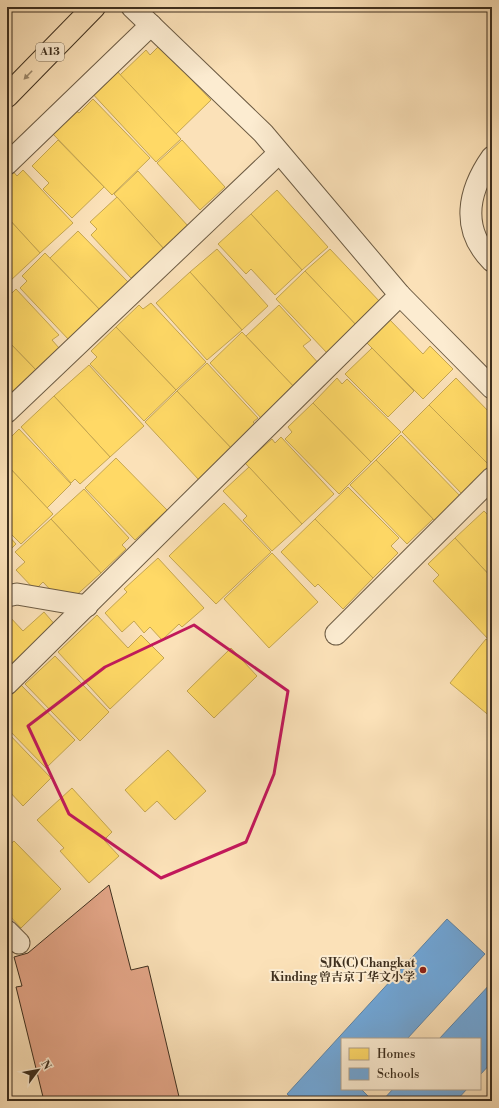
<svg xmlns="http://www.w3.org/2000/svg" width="499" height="1108" font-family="'Libre Bodoni','Noto Serif SC',serif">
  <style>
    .homes { fill: #ffd966; stroke: #c5a650 }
    .schools { fill: #6fa8dc; stroke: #6084a3 }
    .building { fill: #e3a587; stroke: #3e2f1e }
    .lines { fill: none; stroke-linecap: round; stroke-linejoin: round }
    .minor-casing { stroke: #6d5c44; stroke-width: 23 }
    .primary-casing { stroke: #3e2f1e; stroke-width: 24 }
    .minor { stroke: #fcecd1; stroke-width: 21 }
    .primary { stroke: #fbe1b8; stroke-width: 22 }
    .oneway { fill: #9c886b }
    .marked { fill: none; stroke: #c2185b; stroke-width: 3; stroke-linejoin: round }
    .poi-dot { fill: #8f2418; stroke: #fcecd1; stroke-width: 1.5 }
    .labels { text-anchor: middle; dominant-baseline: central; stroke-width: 4; stroke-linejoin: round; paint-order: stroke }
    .shield { fill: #fcecd1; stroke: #776854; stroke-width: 1 }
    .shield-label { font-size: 11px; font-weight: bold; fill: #3e2f1e }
    .poi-label { font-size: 12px; font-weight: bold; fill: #3e2f1e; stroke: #fcecd1; text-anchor: end }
  </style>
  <rect width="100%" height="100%" fill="#fbe1b8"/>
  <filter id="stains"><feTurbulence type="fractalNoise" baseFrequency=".005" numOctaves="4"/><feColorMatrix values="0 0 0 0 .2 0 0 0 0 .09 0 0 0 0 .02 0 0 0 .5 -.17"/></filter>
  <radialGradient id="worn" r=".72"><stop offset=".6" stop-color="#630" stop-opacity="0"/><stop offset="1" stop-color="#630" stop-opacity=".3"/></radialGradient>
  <g class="homes">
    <polygon points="159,46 211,100 176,134 120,75 146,50 150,55"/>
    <polygon points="114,68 181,139 156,162 90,91"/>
    <polygon points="93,99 150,158 112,195 51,132 75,110 79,113"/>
    <polygon points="58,140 104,187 72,218 43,189 49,183 32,166"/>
    <polygon points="182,140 225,187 200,210 157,163"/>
    <polygon points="10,168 17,176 23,170 73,223 40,253 7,217 7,171"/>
    <polygon points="138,171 188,226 164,249 114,194"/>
    <polygon points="277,190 328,247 302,270 251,214"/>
    <polygon points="117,197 164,249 131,278 91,235 97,229 90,222"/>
    <polygon points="251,214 302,270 275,295 251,269 246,274 218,244"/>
    <polygon points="7,217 40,253 10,281 7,278"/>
    <polygon points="78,231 129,283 100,310 50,258"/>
    <polygon points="217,249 268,306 242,330 190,272"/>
    <polygon points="330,249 381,303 357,326 305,271"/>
    <polygon points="45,253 100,310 69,340 20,288 27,281 22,276"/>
    <polygon points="305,271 357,326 327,353 276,299"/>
    <polygon points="190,272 242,330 207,360 156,303"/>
    <polygon points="16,289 59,335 52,340 59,348 36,370 7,340 7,298"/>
    <polygon points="151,303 206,362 176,390 116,327 139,305 143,309"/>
    <polygon points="279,305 311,340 303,346 320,365 295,388 246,336"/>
    <polygon points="389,319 423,354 430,346 453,369 423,399 366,342"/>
    <polygon points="116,327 176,390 144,421 90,364 97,357 91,351"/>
    <polygon points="242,332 295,388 262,419 210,363"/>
    <polygon points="7,340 36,370 7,397"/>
    <polygon points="372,348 414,391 388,417 345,374"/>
    <polygon points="207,363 258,418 253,422 257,426 232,449 177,391"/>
    <polygon points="89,365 144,426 110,457 54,396"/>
    <polygon points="337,378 342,384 347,379 401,432 371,462 313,403"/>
    <polygon points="456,378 492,415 492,465 490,466 429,405"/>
    <polygon points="177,391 232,449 199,480 145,422"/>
    <polygon points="54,396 110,457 80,484 75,479 71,483 21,427"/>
    <polygon points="313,403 371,462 339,494 285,439 292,432 288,427"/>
    <polygon points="429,405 490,466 462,494 402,432"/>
    <polygon points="19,429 71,484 47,508 7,465 7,441"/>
    <polygon points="401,435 463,499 438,524 376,460"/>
    <polygon points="281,437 334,494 302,524 245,463 272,439 275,443"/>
    <polygon points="116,458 167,510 135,540 85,488"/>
    <polygon points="376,460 433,519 407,544 350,485"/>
    <polygon points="7,465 53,514 21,544 7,530"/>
    <polygon points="249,467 302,524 272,551 243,520 247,516 223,491"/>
    <polygon points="348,487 399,538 391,546 398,553 373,578 315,519"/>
    <polygon points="84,489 129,538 122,545 126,549 101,573 51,519"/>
    <polygon points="224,503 271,552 216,604 169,556"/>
    <polygon points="484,511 492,519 492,578 455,538"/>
    <polygon points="51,519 101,573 72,599 59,599 43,582 35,590 16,570 25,562 15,552"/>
    <polygon points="315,519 373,578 343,609 318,584 315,587 281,552"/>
    <polygon points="7,534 16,544 7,553"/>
    <polygon points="455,538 492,578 492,639 490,641 433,581 439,575 428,564"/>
    <polygon points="272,553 318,602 269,648 224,599"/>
    <polygon points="158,558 204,608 182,627 179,624 162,640 150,627 144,633 134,621 122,632 105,613 127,592 124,589"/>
    <polygon points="44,612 57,627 7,673 7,619 9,616 23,631"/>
    <polygon points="97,615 128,648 141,635 164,658 110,709 58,652"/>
    <polygon points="486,639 492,644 492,718 450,683"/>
    <polygon points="231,648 257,676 214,718 187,691"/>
    <polygon points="55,656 109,712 80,741 25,684"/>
    <polygon points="21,685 75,740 46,768 7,728 7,699"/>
    <polygon points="7,732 51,778 23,806 7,789"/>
    <polygon points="168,750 206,791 175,820 157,801 145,812 125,790"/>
    <polygon points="72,788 112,832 104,840 119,856 89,883 60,851 64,848 37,820"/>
    <polygon points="14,841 61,889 21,928 7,913 7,847"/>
  </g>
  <g class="schools">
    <polygon points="447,919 485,954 407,1039 342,1039 342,1089 361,1089 373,1101 295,1101 287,1094"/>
    <polygon points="492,982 492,1062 480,1075 480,1039 439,1039"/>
    <polygon points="393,1089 467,1089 456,1101 382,1101"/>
  </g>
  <polygon class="building" points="109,885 131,970 148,966 180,1101 44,1101 16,987 22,986 14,957 28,953"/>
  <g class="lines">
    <defs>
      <g id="minor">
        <polyline points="132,7 263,133 400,295 492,388"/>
        <path d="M492,157C468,191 460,229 492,261"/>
        <polyline points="7,164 151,25"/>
        <polyline points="7,412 279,153"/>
        <polyline points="7,596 17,594 87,606"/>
        <polyline points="336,634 492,478"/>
        <polyline points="7,684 400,295"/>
        <polyline points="7,931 19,943"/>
      </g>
      <polyline id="primary" points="7,96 94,7"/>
    </defs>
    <use href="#minor" class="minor-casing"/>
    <use href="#primary" class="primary-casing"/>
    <use href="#minor" class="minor"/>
    <use href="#primary" class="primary"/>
  </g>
  <defs><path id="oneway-solid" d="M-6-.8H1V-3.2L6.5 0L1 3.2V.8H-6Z"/></defs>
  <use class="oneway" href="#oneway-solid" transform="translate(28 75) rotate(134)"/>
  <path class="marked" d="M194,625L288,691L274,774L246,842L161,878L69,814L28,726L105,667Z"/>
  <circle class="poi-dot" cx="423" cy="970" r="4"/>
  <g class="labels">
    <rect class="shield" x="36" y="43" width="28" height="18" rx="3"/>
    <g class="shield-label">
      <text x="50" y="52">A13</text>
    </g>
    <g class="poi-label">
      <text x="415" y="963">SJK(C) Changkat<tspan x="415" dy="14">Kinding 曾吉京丁华文小学</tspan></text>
    </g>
  </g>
  <rect width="499" height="1108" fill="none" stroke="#fbe1b8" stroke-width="24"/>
  <rect x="8" y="8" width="483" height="1092" fill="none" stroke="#3e2f1e" stroke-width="2"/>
  <rect x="12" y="12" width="475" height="1084" fill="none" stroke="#3e2f1e"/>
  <rect x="341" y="1038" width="140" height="52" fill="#fcecd1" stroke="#b0a089"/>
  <rect x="349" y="1048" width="20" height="12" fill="#ffd966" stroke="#b0a089"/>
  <text x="377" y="1058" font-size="12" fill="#3e2f1e">Homes</text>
  <rect x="349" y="1068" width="20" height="12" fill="#6fa8dc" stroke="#b0a089"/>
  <text x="377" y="1078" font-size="12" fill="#3e2f1e">Schools</text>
  <g transform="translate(38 1070) rotate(58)" stroke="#fcecd1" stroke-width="3" paint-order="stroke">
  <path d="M0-3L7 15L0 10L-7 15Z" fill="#3e2f1e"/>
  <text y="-6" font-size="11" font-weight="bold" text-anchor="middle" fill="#3e2f1e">N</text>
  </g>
  <rect width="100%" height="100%" filter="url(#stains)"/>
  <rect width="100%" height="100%" fill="url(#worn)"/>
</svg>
